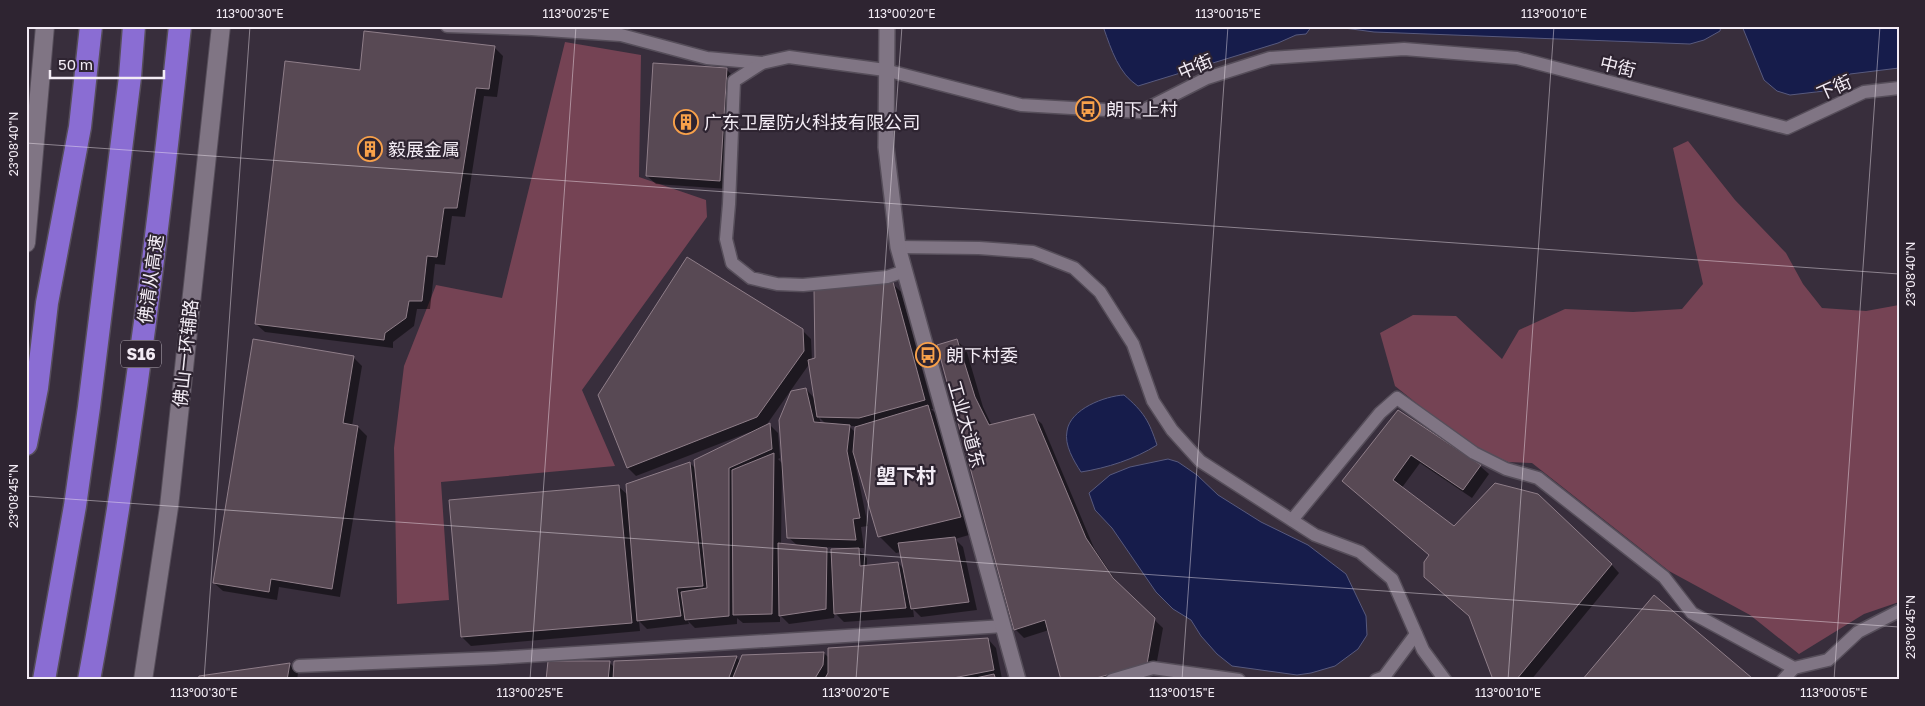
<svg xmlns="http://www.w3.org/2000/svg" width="1925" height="706" font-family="'Golos Text','Noto Sans SC',sans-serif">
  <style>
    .green { fill: #754354 }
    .water { fill: #161c4b; stroke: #585a7e }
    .shadow { fill: #0007; fill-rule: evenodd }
    .building { fill: #584954; stroke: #8f7e89 }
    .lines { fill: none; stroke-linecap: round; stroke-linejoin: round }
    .minor-casing { stroke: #564e5a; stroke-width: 15 }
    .tertiary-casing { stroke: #564e5a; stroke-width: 18 }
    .secondary-casing { stroke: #564e5a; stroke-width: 20 }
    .motorway-casing { stroke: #564e5a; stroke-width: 25 }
    .minor { stroke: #807584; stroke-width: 12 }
    .tertiary { stroke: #807584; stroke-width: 15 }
    .secondary { stroke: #807584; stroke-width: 18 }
    .motorway { stroke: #8a6dd3; stroke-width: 22 }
    .ticks { fill: none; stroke: #f3ecf5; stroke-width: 1; stroke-opacity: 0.45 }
    .labels { text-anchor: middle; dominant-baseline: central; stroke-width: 4.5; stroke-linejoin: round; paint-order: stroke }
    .shield { fill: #2e2431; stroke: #b8b0ba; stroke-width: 1 }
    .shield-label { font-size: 16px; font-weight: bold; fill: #f3ecf5 }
    .street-label { font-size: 18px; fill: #f3ecf5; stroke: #2e2431 }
    .poi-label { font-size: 18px; fill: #f3ecf5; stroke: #2e2431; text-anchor: start }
    .quarter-label { font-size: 20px; font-weight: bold; fill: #f3ecf5; stroke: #2e2431 }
    .neatline { fill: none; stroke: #f3ecf5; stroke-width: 2 }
    .ticks-label { font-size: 12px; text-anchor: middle; fill: #f3ecf5 }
  </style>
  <rect width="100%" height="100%" fill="#382e3c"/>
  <g class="green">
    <polygon points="565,42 641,55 639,177 706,200 707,217 582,390 615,466 441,482 449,600 397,604 394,448 404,366 436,285 502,298"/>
    <polygon points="1688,141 1735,200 1786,253 1803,284 1822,308 1866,311 1899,305 1899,602 1864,614 1799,654 1750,615 1669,571 1532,463 1508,462 1466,443 1395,386 1380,333 1413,315 1456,316 1502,359 1519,330 1565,309 1633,312 1682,309 1703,284 1673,148"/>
  </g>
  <g class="water">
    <path d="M1105,26H1312L1306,34L1296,35L1278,43L1138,86C1119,74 1111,49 1104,29Z"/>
    <polygon points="1341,26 1721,26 1720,31 1704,40 1690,44 1374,32 1344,28"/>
    <polygon points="1742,26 1899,26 1899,68 1850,74 1833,90 1790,95 1777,91 1764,80"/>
    <path d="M1124,395C1144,412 1149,421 1157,445C1135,459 1107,468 1081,472C1074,461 1064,445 1067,431C1070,409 1105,396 1124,395Z"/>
    <polygon points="1168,459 1178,462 1197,475 1218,495 1261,522 1308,545 1346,574 1366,616 1367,635 1358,649 1335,666 1311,673 1297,675 1232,666 1217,654 1201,636 1191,620 1173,609 1156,592 1112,528 1095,510 1089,493 1110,475 1130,467"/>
  </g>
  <g class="shadow">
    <polygon points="494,47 503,56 497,97 484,96 465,217 452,216 445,265 435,264 430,309 417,309 414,326 393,342 393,348 265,332 256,324 361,71"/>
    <polygon points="726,69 735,78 728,189 656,184 647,176"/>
    <path d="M893,284L901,292L933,409H931L945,422L976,533L955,539L963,547L977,610L921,617L913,609L914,617L844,622L835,613L834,618L789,624L780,615V622L743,623L737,618V624L695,628L688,621L689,624L647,629L639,621L640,631L471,646L462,637L619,487L629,496L628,485L690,463L696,469L751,434L750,432L636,476L628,468L802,330L811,339L812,360L817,359ZM810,363L815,399L806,389L783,464L778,459L780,458L778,433L770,425L765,427ZM819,417L826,424H821ZM849,426H857L856,433ZM855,462H857L879,536L896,553L901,552L905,570L898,563L867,567V558L857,548H864L861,527L868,526ZM782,469H784L788,537L798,546L781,545ZM819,547L850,548V550L833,555L827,550L819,549Z"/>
    <polygon points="957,341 966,349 983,407 992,426 1033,416 1042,424 1094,548 1120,587 1163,628 1155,672 1134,678 1181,680 1062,680 1049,630 1024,638 1015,629"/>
    <polygon points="353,357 362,366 352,426 358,427 367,436 340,597 279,587 277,600 223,591 214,583"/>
    <polygon points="1398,412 1480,466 1489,474 1472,498 1420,463 1401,489 1454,528 1611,564 1619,573 1531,680 1496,680 1471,617 1425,577 1430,555 1343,481"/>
    <polygon points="988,639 996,648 1002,679 547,680 609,662 615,668 736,657 741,662 824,653 830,659"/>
    <polygon points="290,665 298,673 297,680 199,680"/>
  </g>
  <g class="building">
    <polygon points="364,31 495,46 489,89 476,88 457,208 444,208 437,257 427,256 422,301 409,301 406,318 385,333 384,340 255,324 285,61 360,70"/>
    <polygon points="653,63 727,68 720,181 646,176"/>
    <polygon points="687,257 803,329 804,351 757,417 627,468 598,395"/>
    <polygon points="893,282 925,400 859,418 817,417 808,360 815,358 814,289"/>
    <polygon points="253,339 354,356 343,423 358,426 332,589 271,579 269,592 213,583"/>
    <polygon points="957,339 975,397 989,425 1034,414 1086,538 1113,578 1155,618 1147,664 1089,680 1061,680 1045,620 1014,630 937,345"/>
    <polygon points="806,388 814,422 850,425 847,451 860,518 853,519 856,540 787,538 779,420 791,391"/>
    <polygon points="928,405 961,517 878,537 853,452 855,427"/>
    <polygon points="1398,410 1481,465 1463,490 1411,455 1393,480 1454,526 1495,483 1538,494 1612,564 1516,680 1495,680 1492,677 1469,616 1424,577 1424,562 1429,555 1342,481"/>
    <polygon points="770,423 772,449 729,468 729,616 685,620 681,592 707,588 694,460"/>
    <polygon points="774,453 772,614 733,615 732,470"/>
    <polygon points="690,462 703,586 677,588 681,616 637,621 626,484"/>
    <polygon points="619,485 632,623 461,637 449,500"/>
    <polygon points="955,537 969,602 911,609 898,543"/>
    <polygon points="778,543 827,548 826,609 779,616"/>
    <polygon points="859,548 860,566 898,562 906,608 834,614 831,549"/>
    <polygon points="1654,595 1752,678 1750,680 1582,680"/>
    <polygon points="988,638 994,670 943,680 824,680 828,673 828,648"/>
    <polygon points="824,652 823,665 814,680 732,680 742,655"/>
    <polygon points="737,656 728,680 613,680 614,661"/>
    <polygon points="548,661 610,661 608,680 546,680"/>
    <polygon points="290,663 287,680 198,680 199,676"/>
    <polygon points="994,674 996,680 966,680"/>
    <polygon points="1136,678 1181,678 1180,680 1130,680"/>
  </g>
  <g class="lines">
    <defs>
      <g id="minor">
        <polyline points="447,26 532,29 621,35 707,58 762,63"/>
        <polyline points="898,247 979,248 1033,252 1074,268 1100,292 1133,344 1153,401 1172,430 1200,461 1315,535 1360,552 1392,579 1423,650 1445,680"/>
        <polyline points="905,271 887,277 803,285 777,284 751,278 732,263 726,239 729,204 734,81 762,63 789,57 885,70 1021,105 1140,112 1207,78 1270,58 1404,49 1517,58 1787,128 1864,92 1899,88"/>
        <polyline points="1292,520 1380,413 1397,398 1474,453 1506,469 1538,478 1664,577 1692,613 1794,668 1828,660 1858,632 1899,611"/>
        <polyline points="299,666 495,658 1004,626"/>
        <polyline points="1112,680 1153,668 1239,680"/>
        <polyline points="1376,680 1384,677 1416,634"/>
        <polyline points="1783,680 1794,668"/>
      </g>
      <polyline id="tertiary" points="887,26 886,147 898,247 1018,680"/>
      <g id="secondary">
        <polyline points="26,243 45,26"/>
        <polyline points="143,680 169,507 221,26"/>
      </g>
      <g id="motorway">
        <polyline points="26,444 37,388 47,303 80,127 91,26"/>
        <polyline points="44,680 75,506 89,407 130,77 134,26"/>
        <path d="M89,680C129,463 157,245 180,26"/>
      </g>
    </defs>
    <use href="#minor" class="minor-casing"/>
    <use href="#tertiary" class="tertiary-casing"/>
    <use href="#secondary" class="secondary-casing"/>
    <use href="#motorway" class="motorway-casing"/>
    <use href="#minor" class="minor"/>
    <use href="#tertiary" class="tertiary"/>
    <use href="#secondary" class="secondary"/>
    <use href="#motorway" class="motorway"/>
  </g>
  <path class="ticks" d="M26,143L1899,274M26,496L1899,627M204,680L250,26M530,680L576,26M856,680L902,26M1182,680L1228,26M1508,680L1554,26M1834,680L1880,26"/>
  <defs>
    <symbol id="bus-ring" viewBox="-11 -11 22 22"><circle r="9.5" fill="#2e2431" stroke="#f8a14a" stroke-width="1.5"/><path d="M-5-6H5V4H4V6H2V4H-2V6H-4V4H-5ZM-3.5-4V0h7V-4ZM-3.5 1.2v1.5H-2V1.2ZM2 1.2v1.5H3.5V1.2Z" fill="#f8a14a"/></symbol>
    <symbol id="building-ring" viewBox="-11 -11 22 22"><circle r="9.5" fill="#2e2431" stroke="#f8a14a" stroke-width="1.5"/><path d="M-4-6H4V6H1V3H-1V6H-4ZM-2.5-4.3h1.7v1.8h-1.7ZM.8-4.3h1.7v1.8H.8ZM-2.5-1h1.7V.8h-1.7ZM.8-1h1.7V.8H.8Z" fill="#f8a14a"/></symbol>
  </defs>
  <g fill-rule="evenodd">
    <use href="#bus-ring" x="1074" y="95" width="28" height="28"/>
    <use href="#building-ring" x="672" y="108" width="28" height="28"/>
    <use href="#building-ring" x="356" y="135" width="28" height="28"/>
    <use href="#bus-ring" x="914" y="341" width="28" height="28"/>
  </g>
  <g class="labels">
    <rect class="shield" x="121" y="340.5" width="40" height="27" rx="4"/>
    <g class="shield-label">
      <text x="141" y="354">S16</text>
    </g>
    <g class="street-label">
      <text transform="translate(1195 66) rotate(-23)">中街</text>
      <text transform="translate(1618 66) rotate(14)">中街</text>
      <text transform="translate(1834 87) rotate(-24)">下街</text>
      <text transform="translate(150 279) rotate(-82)">佛清从高速</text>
      <text transform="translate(185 353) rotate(-84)">佛山一环辅路</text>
      <text transform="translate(967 424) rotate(74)">工业大道东</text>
    </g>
    <g class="poi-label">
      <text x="1106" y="109">朗下上村</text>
      <text x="704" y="122">广东卫屋防火科技有限公司</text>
      <text x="388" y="149">毅展金属</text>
      <text x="946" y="355">朗下村委</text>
    </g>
    <g class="quarter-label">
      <text x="906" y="475">塱下村</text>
    </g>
  </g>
  <rect width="1925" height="706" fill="none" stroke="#2e2431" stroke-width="55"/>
  <path d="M50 70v8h114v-8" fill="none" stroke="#f3ecf5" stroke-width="2.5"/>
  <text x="58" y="70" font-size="15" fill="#f3ecf5" stroke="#2e2431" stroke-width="4" paint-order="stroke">50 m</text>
  <rect x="28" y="28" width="1870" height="650" class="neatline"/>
  <g class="ticks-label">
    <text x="250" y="18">113°00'30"E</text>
    <text x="576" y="18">113°00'25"E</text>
    <text x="902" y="18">113°00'20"E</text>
    <text x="1228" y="18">113°00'15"E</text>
    <text x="1554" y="18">113°00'10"E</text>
    <text transform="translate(14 144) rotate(-90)" y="4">23°08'40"N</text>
    <text transform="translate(1911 274) rotate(-90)" y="4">23°08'40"N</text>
    <text transform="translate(14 496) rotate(-90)" y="4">23°08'45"N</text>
    <text transform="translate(1911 627) rotate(-90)" y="4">23°08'45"N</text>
    <text x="204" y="697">113°00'30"E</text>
    <text x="530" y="697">113°00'25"E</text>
    <text x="856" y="697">113°00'20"E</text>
    <text x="1182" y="697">113°00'15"E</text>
    <text x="1508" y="697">113°00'10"E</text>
    <text x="1834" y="697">113°00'05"E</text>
  </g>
</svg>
